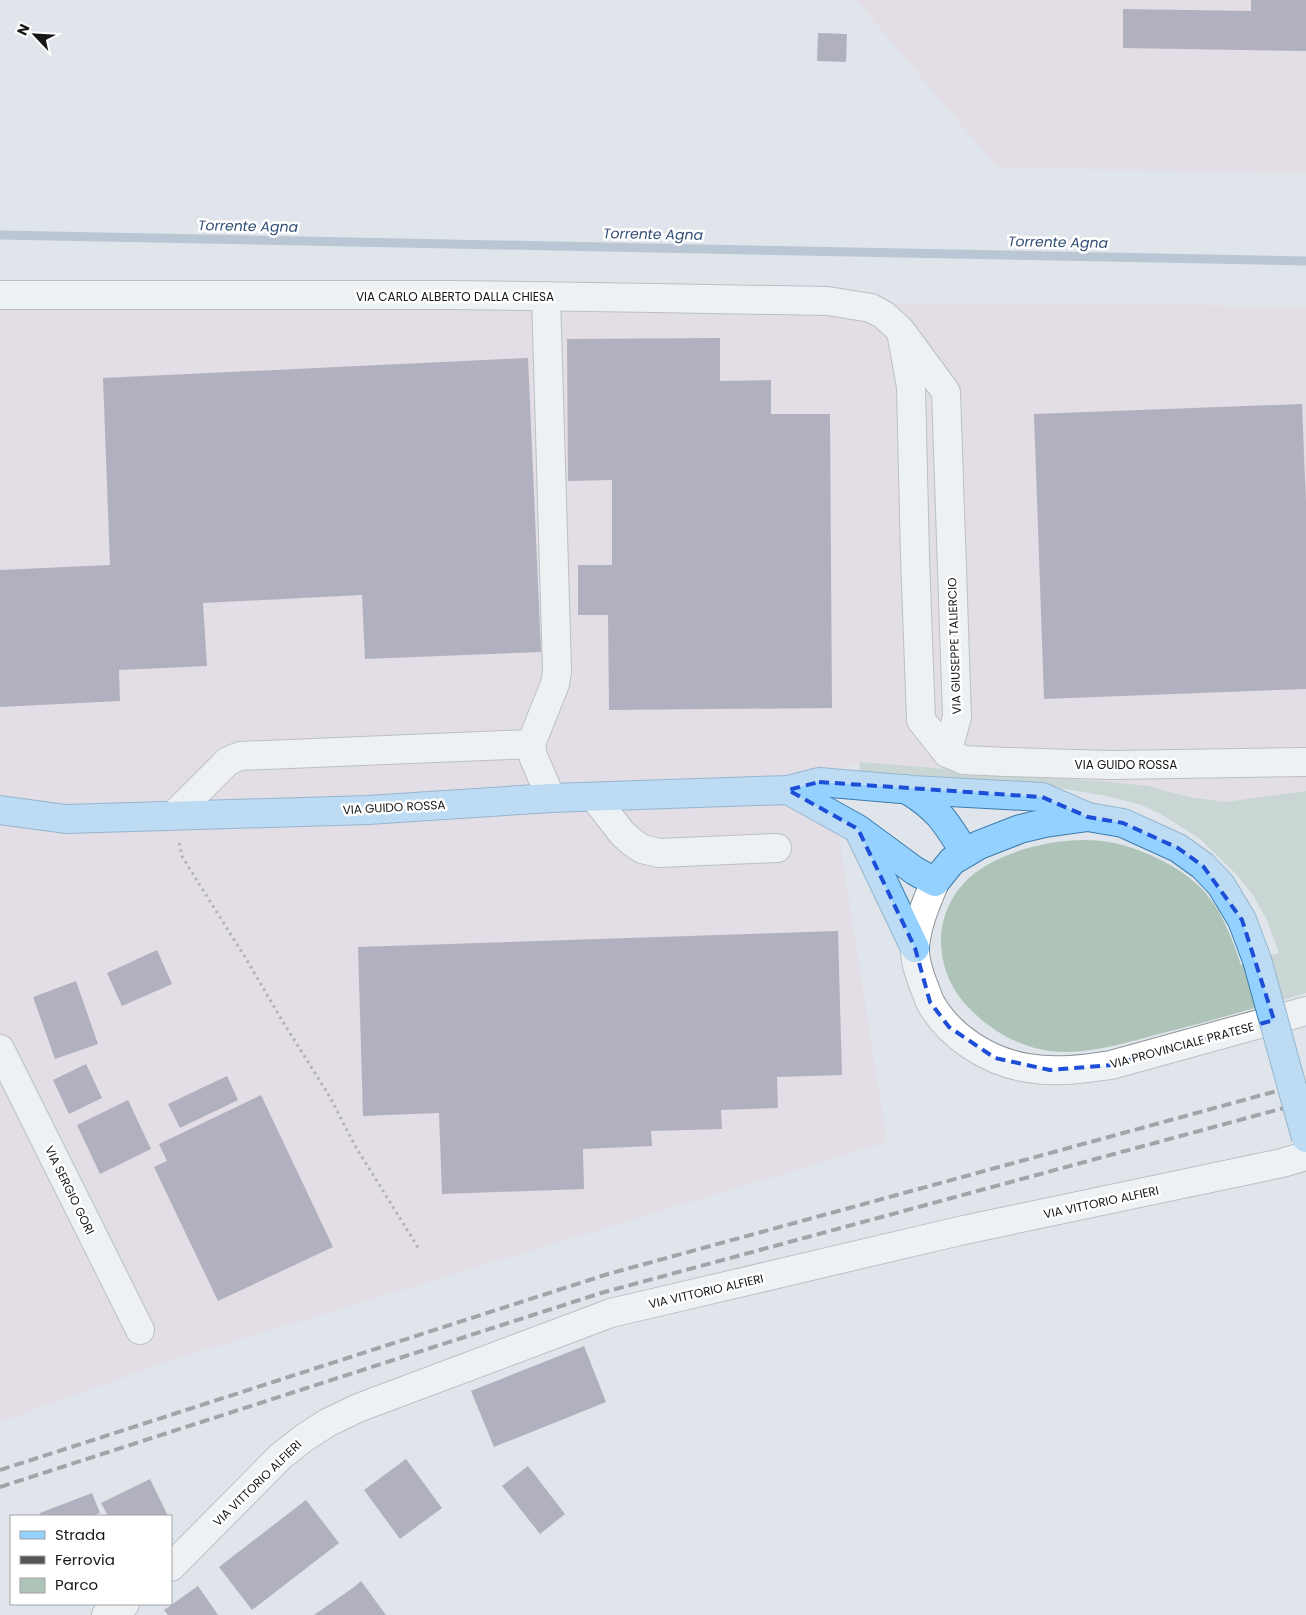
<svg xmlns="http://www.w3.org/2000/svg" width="1306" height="1615" font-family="Poppins,sans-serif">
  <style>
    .industrial { fill: #e8d3e1 }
    .green { fill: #afc4b9 }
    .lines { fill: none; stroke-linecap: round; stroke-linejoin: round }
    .stream { stroke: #8ea1ba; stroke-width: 9 }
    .building { fill: #7a708b }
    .minor-casing { stroke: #8e9398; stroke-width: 30 }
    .major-casing { stroke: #3b7cae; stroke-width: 30 }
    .path { stroke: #73777a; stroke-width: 3; stroke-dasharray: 2.5 4; stroke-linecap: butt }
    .minor { stroke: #fff; stroke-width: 28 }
    .major { stroke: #95d1fe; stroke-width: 28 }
    .rail { stroke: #54575a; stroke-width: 4; stroke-dasharray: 10 5; stroke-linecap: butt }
    .major-bridge-casing { stroke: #3b7cae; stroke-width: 30; stroke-linecap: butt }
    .major-bridge { stroke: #95d1fe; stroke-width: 28 }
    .marked { fill: none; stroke: #1d4ed8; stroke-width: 4; stroke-dasharray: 10 6; stroke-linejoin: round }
    .labels { text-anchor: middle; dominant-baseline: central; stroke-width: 5; stroke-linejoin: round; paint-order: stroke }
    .street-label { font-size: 12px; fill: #151719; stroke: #fff }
    .water-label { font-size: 14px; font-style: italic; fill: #314e74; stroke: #fff }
  </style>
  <rect width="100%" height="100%" fill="#dfe5ea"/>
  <g class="industrial">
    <polygon points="856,0 1306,0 1306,174 997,167"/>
    <polygon points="169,304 1143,304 1306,307 1306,791 1225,802 1189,797 1148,786 860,762 829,773 887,1142 163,1363 0,1422 0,305"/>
  </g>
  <path class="green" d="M860,762L1109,782L1148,786L1189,797L1225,802L1306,791V993C1259,1007 1211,1021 1163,1033C1132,1041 1101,1051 1068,1052C1031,1053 995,1035 970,1009C951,990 940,964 941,937C942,917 950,898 964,883C995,849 1070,833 1114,843C1143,849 1183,868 1203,890C1222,911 1232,938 1241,965L1279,953L1267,920L1253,895L1237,875L1200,839L1159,813L1141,805L1107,796L1059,788L859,772Z"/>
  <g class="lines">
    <polyline class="stream" points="0,235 1306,261"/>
  </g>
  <g class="building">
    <polygon points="1251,0 1306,0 1306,51 1123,48 1123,9 1251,11"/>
    <polygon points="818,33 847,34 846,62 817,61"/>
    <polygon points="720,338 720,381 771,380 771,414 830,414 832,708 609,710 608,615 578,615 578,565 612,565 612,480 568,481 567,339"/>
    <polygon points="528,358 541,652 365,659 362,595 203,603 207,666 119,670 120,701 0,707 0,570 110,565 103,378"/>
    <polygon points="1302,404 1306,504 1306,689 1044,699 1034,414"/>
    <polygon points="838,931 842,1075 777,1077 778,1108 721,1110 722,1129 651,1131 652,1146 583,1149 584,1189 442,1194 439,1113 363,1116 358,947"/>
    <polygon points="157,950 172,984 122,1006 107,973"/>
    <polygon points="76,981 98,1044 55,1059 33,997"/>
    <polygon points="86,1064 102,1098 69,1114 53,1080"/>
    <polygon points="227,1076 238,1100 180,1128 168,1104"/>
    <polygon points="261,1095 333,1247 218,1301 154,1167 167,1161 159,1144"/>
    <polygon points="128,1100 151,1149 100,1174 77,1125"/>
    <polygon points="584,1346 606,1402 494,1447 471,1391"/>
    <polygon points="406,1459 442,1508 400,1539 364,1490"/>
    <polygon points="528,1466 565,1514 540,1534 502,1486"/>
    <polygon points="150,1479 168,1516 108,1516 101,1503"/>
    <polygon points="92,1493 100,1513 92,1516 41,1516 40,1513"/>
    <polygon points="306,1500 339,1543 252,1610 219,1567"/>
    <polygon points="361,1581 386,1615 314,1615 354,1587"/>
    <polygon points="198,1586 218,1615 168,1615 164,1610"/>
  </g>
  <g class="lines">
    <defs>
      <g id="minor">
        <polyline points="0,295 452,295 654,298 828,301 871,308 884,315 901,331 946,392 957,717 947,753"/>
        <polyline points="902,337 911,387 915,557 921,720 947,753 964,760 1006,762 1111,765 1306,762"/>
        <polyline points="531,744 555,684 557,671 546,296"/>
        <polyline points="594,797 622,833 632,842 642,849 659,853 777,848"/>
        <polyline points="174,815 228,761 240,756 531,744 533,756 551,798"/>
        <path d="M935,882C926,903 917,924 915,947C914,959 919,973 923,984C926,990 927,996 930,1002C949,1037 989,1062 1028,1068C1056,1073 1084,1069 1111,1065L1306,1011"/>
        <polyline points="0,1049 140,1330"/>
        <polyline points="171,1567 281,1456 304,1438 327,1423 358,1408 611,1313 964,1230 1282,1163 1306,1156"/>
        <polyline points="106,1615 125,1604"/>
      </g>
      <g id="major">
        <path d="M906,789C938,808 946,822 965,853"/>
        <polyline points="788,790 858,829 915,871 935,882 952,861 979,845 1020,829 1045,823 1088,817 1123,823 1178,848 1203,866 1221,885 1242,920 1257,960"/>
        <polyline points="0,810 66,819 368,810 551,798 788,790 819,782 913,790 1042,797 1088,817"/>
        <polyline points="861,835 915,948"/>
      </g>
    </defs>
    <use href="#minor" class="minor-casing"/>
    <use href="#major" class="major-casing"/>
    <polyline class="path" points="179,843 182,856 196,879 245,957 283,1022 330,1097 354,1144 419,1249"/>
    <use href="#minor" class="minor"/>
    <use href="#major" class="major"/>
    <g class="rail">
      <polyline points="0,1470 608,1274 1306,1083"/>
      <polyline points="0,1487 601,1293 1306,1102"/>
    </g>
    <defs>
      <polyline id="major-bridge" points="1257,960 1306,1138"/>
    </defs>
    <use href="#major-bridge" class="major-bridge-casing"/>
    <use href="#major-bridge" class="major-bridge"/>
  </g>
  <path d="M0 0H1306V1615H0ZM819,782L1042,797L1088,817L1123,823L1178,848L1203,866L1242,920L1274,1020L1111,1065L1050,1070L995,1058L949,1027L930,1002L915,948L858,829L788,790Z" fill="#dfe5ea" fill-opacity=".55" fill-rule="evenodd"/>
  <path class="marked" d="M819,782L1042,797L1088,817L1123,823L1178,848L1203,866L1242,920L1274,1020L1111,1065L1050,1070L995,1058L949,1027L930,1002L915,948L858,829L788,790Z"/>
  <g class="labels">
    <g class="street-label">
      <text x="455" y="296">VIA CARLO ALBERTO DALLA CHIESA</text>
      <text transform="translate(954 646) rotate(-92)">VIA GIUSEPPE TALIERCIO</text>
      <text x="1126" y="764">VIA GUIDO ROSSA</text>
      <text transform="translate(394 807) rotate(-3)">VIA GUIDO ROSSA</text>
      <text transform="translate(1182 1045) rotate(-15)">VIA PROVINCIALE PRATESE</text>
      <text transform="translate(70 1190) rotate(64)">VIA SERGIO GORI</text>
      <text transform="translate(1101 1202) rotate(-12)">VIA VITTORIO ALFIERI</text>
      <text transform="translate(706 1291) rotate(-13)">VIA VITTORIO ALFIERI</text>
      <text transform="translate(257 1483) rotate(-44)">VIA VITTORIO ALFIERI</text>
    </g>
    <g class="water-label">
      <text transform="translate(248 226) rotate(1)">Torrente Agna</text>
      <text transform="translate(653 234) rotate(1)">Torrente Agna</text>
      <text transform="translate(1058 242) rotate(1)">Torrente Agna</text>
    </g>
  </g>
  <rect x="10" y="1515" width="162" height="90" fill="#ffffff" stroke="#a1a2a3"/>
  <rect x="20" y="1531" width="25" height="8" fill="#95d1fe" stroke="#a1a2a3"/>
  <text x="55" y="1540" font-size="15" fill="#151719">Strada</text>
  <rect x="20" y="1556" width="25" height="8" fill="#54575a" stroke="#a1a2a3"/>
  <text x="55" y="1565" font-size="15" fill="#151719">Ferrovia</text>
  <rect x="20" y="1578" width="25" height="15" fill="#afc4b9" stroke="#a1a2a3"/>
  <text x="55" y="1590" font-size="15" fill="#151719">Parco</text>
  <g transform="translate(35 35) rotate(295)" stroke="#ffffff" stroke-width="4" paint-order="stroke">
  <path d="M0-4L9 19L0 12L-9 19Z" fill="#151719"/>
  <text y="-8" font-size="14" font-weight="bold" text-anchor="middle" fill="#151719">N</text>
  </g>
</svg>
